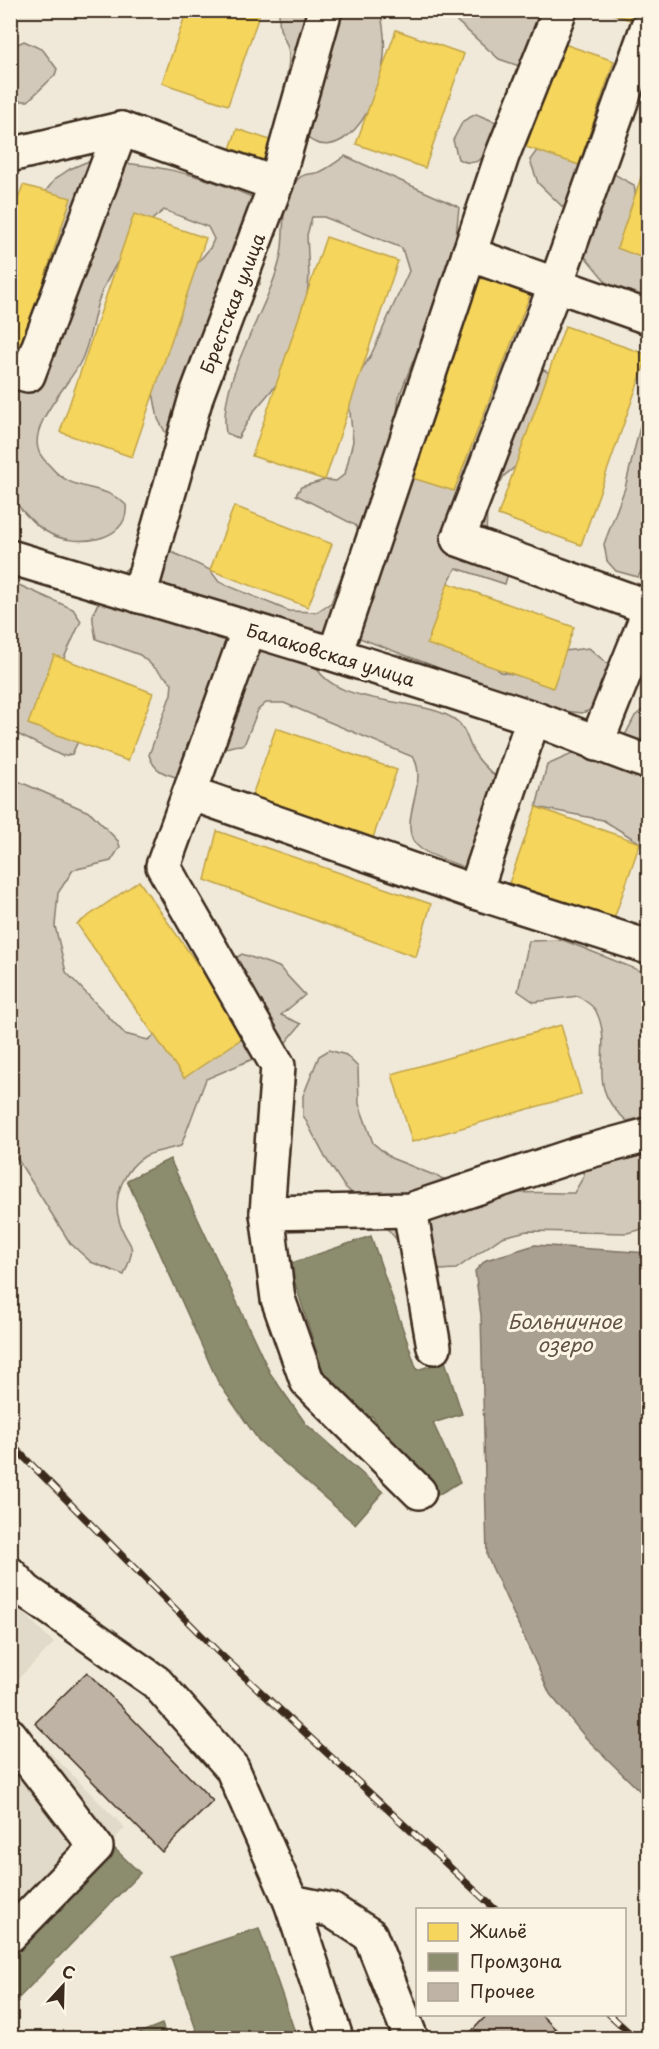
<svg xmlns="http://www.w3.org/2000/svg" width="659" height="2049" font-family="'Playpen Sans',sans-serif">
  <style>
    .built { fill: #e1d9c9 }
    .green { fill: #d2c9ba; stroke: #867a6c; stroke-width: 1.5 }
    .water { fill: #aaa091; stroke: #7e7163; stroke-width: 1.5 }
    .homes { fill: #f6d55c; stroke: #bea249; stroke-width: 1.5 }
    .industry { fill: #8c8c6e; stroke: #746f56; stroke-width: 1.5 }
    .building { fill: #beb3a4; stroke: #3b2a1e; stroke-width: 1.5 }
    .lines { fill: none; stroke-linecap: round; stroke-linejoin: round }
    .minor-casing { stroke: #3b2a1e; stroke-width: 38 }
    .minor { stroke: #fcf5e5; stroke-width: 33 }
    .rail-casing { stroke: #3b2a1e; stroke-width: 7 }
    .rail { stroke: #fcf5e5; stroke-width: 4.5; stroke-dasharray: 14; stroke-linecap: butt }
    .labels { text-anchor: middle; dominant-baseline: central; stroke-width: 6; stroke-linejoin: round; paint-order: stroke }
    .street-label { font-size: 18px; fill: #3b2a1e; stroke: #fcf5e5 }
    .water-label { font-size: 20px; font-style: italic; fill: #625346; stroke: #fcf5e5 }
  </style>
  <rect width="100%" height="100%" fill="#f0e9d9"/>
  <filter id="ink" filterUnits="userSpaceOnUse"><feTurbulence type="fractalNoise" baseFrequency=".0167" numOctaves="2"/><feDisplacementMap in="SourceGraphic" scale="12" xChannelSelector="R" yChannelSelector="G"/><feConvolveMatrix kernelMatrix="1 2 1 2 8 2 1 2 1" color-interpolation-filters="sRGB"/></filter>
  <g filter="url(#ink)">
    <g class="built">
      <polygon points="11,1600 54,1643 11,1686"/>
      <polygon points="10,1712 125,1828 110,1844 140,1873 11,2007"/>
    </g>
    <g class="green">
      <path d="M279,11H380C385,31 386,54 381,75C371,127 321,183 287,109C279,91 290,74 289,55C289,45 283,38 280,29C279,23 279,16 279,11Z"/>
      <polygon points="438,11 541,11 536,47 525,68 499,59 451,16"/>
      <polygon points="24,41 43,50 57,69 55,75 28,101 11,101 11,47"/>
      <path d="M476,114L498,123C490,143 486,173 458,159L453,140L463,121Z"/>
      <path d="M556,124C580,150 602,169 634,185L640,227L648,249V291L636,305L617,295L577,247L572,216L538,183L530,160Z"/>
      <path d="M345,156L459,207L454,256L399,397L394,437L512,352L516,357L548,372L560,405L547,441L504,476L487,507L486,540L510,566L505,584L456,568L448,583L446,604L500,672L519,675L564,651L589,648L611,667L596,708L582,713L547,709L357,637L312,658C328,709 417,695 454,719C468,728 467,745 477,757C484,767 494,775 503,783L484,857L464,867C451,862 433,857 421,849C392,828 431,784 413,757L284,703H266L258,710L244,745C220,744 199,765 180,778C164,774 154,771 149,755L171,694L172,683L140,655L96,639C95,632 92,621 93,615C100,591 137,555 159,546L210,570L219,582L289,611L317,612L331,603L359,530L355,525L296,495L301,487L325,480L336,481L345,474L353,441L348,393L371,355L409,271L402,248L324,217H312L307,235L309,276L305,315L282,378L254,411L238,438L226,433C217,380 268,311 280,259C287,233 277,202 297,180C305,171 313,176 322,171C330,167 338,161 345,156Z"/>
      <path d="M86,162C146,161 198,173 252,197L260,284L232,313L169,439L158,419L152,387L175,290L210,248L214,239L208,227L164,210C137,230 109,269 98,302C92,322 90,344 80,363C68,386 28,425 39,452C41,457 47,463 51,467C73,494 103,482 126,505C130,543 72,548 47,532C34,525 15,505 10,491L14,430L10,416V260L35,205L55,179L70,169Z"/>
      <polygon points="648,394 648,559 638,577 616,571 607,561 604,544 625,488"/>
      <polygon points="10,581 73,609 81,621 64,658 83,690 90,716 72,754 62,756 11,731"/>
      <polygon points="648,705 648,844 640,843 603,820 536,807 547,765 572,754 599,761 621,743 635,716"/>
      <path d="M11,778L91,813L118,841L120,847L111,861L73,870L58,893L55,926L66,972L125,1034L148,1040L200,1001L223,966L242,954L279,967L305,995L281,1015L301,1024L283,1046L206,1079L181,1146C170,1149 155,1151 145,1156C125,1168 112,1196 119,1220C127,1251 140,1236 124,1275L91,1262L70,1243L11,1149Z"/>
      <path d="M563,940L648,974V1116L627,1121C581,1084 616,1051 596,1011C593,1005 583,1000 578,996L534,1002L518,991L529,941Z"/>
      <path d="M329,1050L346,1055L358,1067L359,1104L373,1143L391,1158L446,1180L480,1206C503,1187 545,1194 574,1193L584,1176L578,1154L648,1133V1228L627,1233L527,1231L502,1237L456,1269L440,1270L413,1259L375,1214L344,1186L325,1157L303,1115V1096L319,1056Z"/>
    </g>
    <polygon class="water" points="535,1245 648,1253 648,1799 586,1738 550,1694 487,1556 481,1315 475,1271 486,1260"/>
    <g class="homes">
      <polygon points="187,10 261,10 228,105 162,83"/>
      <polygon points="602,10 633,10 630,20"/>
      <polygon points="396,30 464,54 425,168 356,144"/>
      <polygon points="561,43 614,61 579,165 526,147"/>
      <polygon points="237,129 273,141 265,164 229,152"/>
      <polygon points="648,157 648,260 617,248"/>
      <polygon points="23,185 71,198 22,347 10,344 10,221"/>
      <polygon points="134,214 206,238 132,457 60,432"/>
      <polygon points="326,237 398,261 325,480 252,456"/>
      <polygon points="479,278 532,290 454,491 409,477"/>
      <polygon points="565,326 648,355 581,545 498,515"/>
      <polygon points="234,506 332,544 308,607 210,570"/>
      <polygon points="448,583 574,627 553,688 427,644"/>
      <polygon points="54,655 153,693 128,761 28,724"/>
      <polygon points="276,728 397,770 370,846 249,804"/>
      <polygon points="536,807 640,843 614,919 509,883"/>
      <polygon points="217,831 431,904 416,957 205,880"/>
      <polygon points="139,881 247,1035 184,1078 77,924"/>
      <polygon points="561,1025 581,1094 412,1142 392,1074"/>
    </g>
    <g class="industry">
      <polygon points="170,1159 270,1373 306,1424 383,1492 355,1524 259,1441 218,1382 127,1180"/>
      <polygon points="371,1236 417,1370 445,1361 462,1414 433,1423 460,1482 431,1499 372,1416 361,1425 322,1369 289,1264"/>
      <polygon points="10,1609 17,1616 10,1622"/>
      <polygon points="115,1849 140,1873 10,2007 10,1957"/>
      <polygon points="259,1928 297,2038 199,2038 171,1957"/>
      <polygon points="162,2024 167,2038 133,2038 132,2036"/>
    </g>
    <g class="building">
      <polygon points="87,1672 213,1801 162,1852 35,1723"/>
      <polygon points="488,2014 540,2014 565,2038 465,2038"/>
    </g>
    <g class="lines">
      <defs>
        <g id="minor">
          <polyline points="648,26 556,284 458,539 648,607"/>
          <polyline points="10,155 121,129 276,184"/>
          <polyline points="469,254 648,317"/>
          <polyline points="10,370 28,375 121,129"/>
          <path d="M10,557C184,609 358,660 530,717C570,731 608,749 648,762"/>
          <polyline points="139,596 197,394 276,184 325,10"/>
          <polyline points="249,629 163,866 278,1066 267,1213"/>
          <polyline points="335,654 502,156 560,10"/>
          <polyline points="533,719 475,892 648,947"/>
          <polyline points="596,744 648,614"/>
          <polyline points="190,793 475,892"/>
          <polyline points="410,1210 434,1347"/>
          <polyline points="419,1492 307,1381 278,1299 267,1213 410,1210 578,1154 648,1135"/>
          <polyline points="10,1574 26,1591 156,1682 232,1768 291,1902 331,1910 370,1935 411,2038"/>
          <polyline points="10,1735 96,1847 10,1935"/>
          <polyline points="291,1902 336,2038"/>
        </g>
      </defs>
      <use href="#minor" class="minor-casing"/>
      <use href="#minor" class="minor"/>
      <defs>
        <g id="rail">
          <polyline points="10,1443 218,1652 496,1910"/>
          <polyline points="609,2014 635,2038"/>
        </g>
      </defs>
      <use href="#rail" class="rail-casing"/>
      <use href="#rail" class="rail"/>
    </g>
  </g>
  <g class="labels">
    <g class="street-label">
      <text transform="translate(232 303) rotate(-69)">Брестская улица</text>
      <text transform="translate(331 654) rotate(17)">Балаковская улица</text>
    </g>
    <g class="water-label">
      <text x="565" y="1321">Больничное<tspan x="565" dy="23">озеро</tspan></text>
    </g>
  </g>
  <rect width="659" height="2049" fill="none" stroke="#fcf5e5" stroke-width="36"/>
  <rect x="18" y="18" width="623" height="2013" fill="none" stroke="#3b2a1e" stroke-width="2" filter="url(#ink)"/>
  <rect x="416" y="1908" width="210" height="108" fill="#fcf5e5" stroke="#afa495" stroke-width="1.5"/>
  <rect x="428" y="1923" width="30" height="18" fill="#f6d55c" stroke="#afa495" stroke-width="1.5"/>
  <text x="470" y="1938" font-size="18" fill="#3b2a1e">Жильё</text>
  <rect x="428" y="1953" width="30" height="18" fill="#8c8c6e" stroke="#afa495" stroke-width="1.5"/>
  <text x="470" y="1968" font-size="18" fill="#3b2a1e">Промзона</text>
  <rect x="428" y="1983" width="30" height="18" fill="#beb3a4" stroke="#afa495" stroke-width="1.5"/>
  <text x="470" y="1998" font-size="18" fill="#3b2a1e">Прочее</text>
  <g transform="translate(63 1986) rotate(22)" stroke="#fcf5e5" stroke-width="4.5" paint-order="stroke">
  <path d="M0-4.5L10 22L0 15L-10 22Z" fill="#3b2a1e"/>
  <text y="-9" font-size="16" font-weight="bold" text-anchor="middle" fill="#3b2a1e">С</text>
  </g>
</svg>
